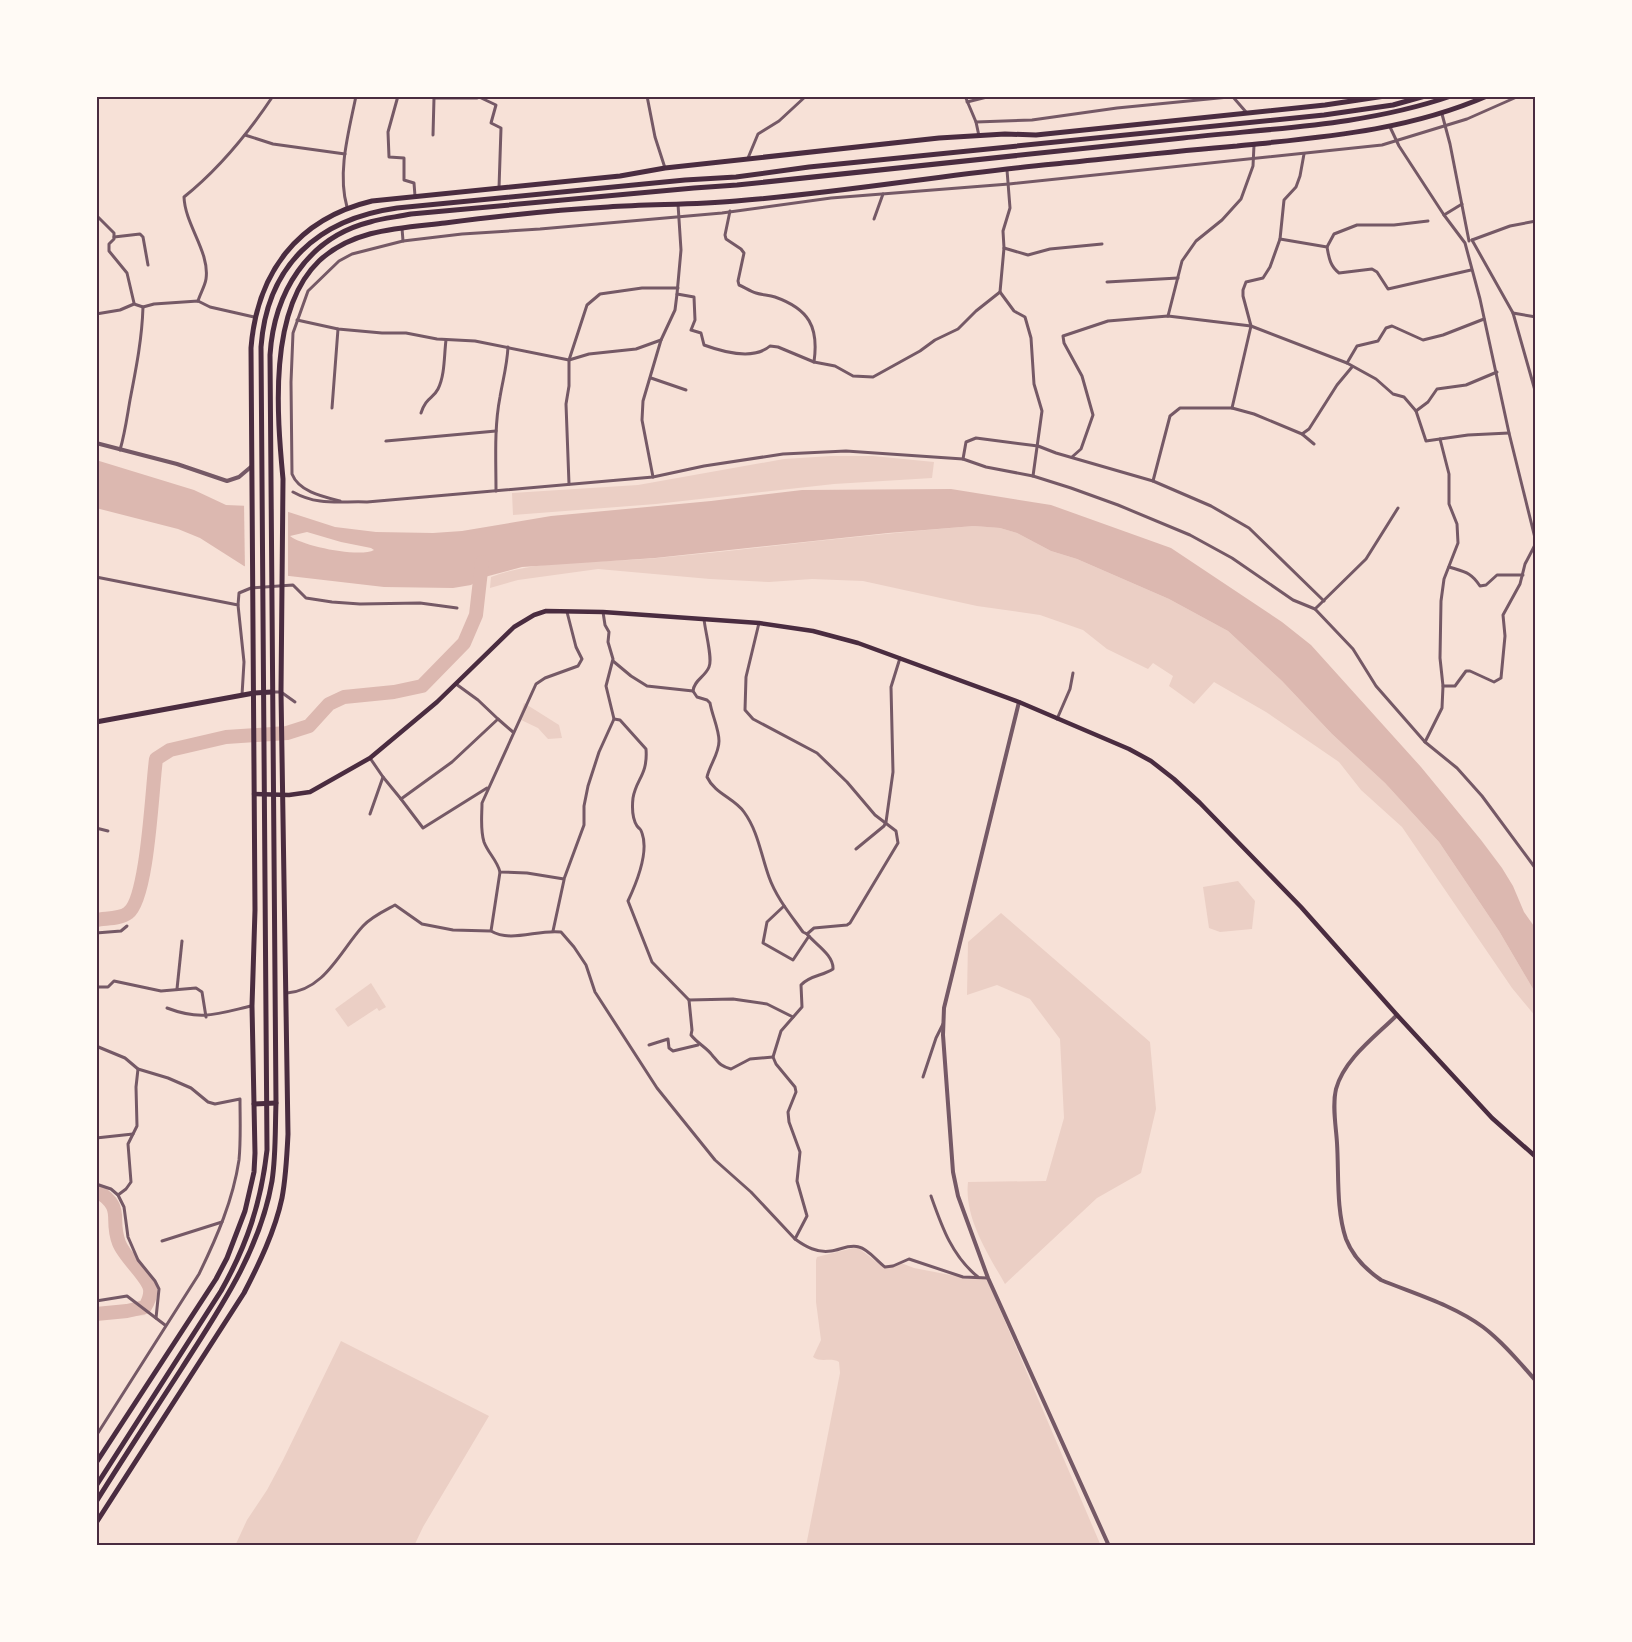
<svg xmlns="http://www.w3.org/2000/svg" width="1632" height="1642" font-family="Roboto,sans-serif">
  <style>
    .green { fill: #ebcfc5 }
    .water { fill: #dcb8b0; fill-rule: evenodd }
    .pier { fill: #f7e1d7 }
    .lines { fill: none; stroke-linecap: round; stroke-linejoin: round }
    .river { stroke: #dcb8b0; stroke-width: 14 }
    .minor { stroke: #755966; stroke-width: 3 }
    .tertiary { stroke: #755966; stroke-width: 4 }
    .secondary { stroke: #4a2c40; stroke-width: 4.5 }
    .primary { stroke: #4a2c40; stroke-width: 5 }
    .trunk { stroke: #4a2c40; stroke-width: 5 }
    .neatline { fill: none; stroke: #4a2c40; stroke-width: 2 }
  </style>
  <rect width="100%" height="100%" fill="#f7e1d7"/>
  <g class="green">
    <polygon points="831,456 873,456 934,462 932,478 834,484 656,504 513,515 512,493 638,485 784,459"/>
    <path d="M974,526L1000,528L1017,533L1051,551L1077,559L1169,599L1228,631L1282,681L1332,734L1385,783L1439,842L1499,931L1536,994V1017L1512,988L1402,827L1361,790L1339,762L1266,712L1214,682L1194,704L1169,686L1173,676L1153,663L1148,669L1107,649L1083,630L1040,615L977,606L863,581L812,579L769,582L710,579L598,569L518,580L490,588L491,577C538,559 606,563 658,558C763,548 868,534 974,526Z"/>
    <polygon points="524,703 559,725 562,738 548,739 538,728 519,719"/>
    <polygon points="1238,881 1255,901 1252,929 1220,932 1209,928 1203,887"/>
    <path d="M1001,913L1150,1042L1156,1109L1141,1173L1097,1198L1005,1284C988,1254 964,1218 968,1182L1046,1181L1064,1118L1060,1039L1030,999L997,985L967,995L968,942Z"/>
    <polygon points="371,983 386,1007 379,1011 377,1008 348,1027 335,1009"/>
    <path d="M857,1247L882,1266L901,1263L914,1268L971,1279L986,1277L1101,1546H806L840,1373L839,1362C831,1357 821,1363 813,1357L821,1340L816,1302V1260L817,1257Z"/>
    <polygon points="137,1306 146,1315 96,1320 96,1310"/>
    <polygon points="341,1341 489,1416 423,1527 414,1546 235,1546 247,1520 267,1490 283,1460"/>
  </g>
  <path class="water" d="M96,460L194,490L226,505L273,507L335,527L376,532L433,533L462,531L551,516L711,501L802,490L951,489L1051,505L1171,548L1282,622L1311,645L1421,767L1481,840L1502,868L1513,886L1524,912L1536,929V994L1499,931L1439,842L1385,783L1332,734L1282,681L1228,631L1169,599L1077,559L1051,551L1017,533L1000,528L974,526L888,533L655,558L522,567L481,578L471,585L453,588L384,587L272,574L244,566L200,538L178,529L96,508ZM307,532L341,542L371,548L374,550C360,558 302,546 290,536Z"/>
  <polygon class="pier" points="244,502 274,504 288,509 288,578 245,570"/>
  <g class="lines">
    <g class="river">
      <path d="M96,920C106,918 120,919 128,913C148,899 152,787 156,759L170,750L226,737L287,733L309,726L329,704L344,697L394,692L422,686L464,643L476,615L482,562"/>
      <path d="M96,1190C126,1209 109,1217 119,1243C124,1257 148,1277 150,1289C151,1296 148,1302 145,1307L127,1311L96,1314"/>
    </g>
    <g class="minor">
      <polyline points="398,96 388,132 389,157 404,158 404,180 414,183 415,196"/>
      <polyline points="434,96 434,98 477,98"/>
      <polyline points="477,96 496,105 491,123 501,128 499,188"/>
      <polyline points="647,96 655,137 665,168"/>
      <polyline points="965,96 976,122 979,136"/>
      <polyline points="1233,97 1246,112"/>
      <polyline points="967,102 991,96"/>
      <polyline points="1442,114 1450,144 1469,241"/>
      <polyline points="976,122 1032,120 1117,108 1239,96"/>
      <polyline points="1390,127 1399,146 1444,215 1462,204"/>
      <polyline points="245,135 273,144 345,154"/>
      <polyline points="433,135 434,98"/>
      <polyline points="748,158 758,134 779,121 806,96"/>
      <polyline points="1007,170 1010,208 1003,231 1004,248 1000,292 1014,311 1025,317 1031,338 1034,384 1042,411 1033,476"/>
      <path d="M347,207C337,172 349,131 356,96"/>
      <path d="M730,211L725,235L726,239L741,249L744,253L738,281L739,285C744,287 750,291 756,293C762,295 769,295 775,297C809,309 819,327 814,362"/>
      <polyline points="96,215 114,233 114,239 109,244 109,251 127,273 134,303"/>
      <polyline points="1444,215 1465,243 1480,299 1509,433 1536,542"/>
      <polyline points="874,219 883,194"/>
      <polyline points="402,228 403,241"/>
      <polyline points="114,237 140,234 143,237 148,265"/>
      <path d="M1280,239L1327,247C1329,258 1330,266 1339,273L1372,269L1377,272L1388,289L1471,270"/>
      <polyline points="1472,240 1513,313 1536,394"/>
      <polyline points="1472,240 1510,226 1536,221"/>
      <polyline points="1327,247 1334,234 1357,225 1394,225 1428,221"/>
      <polyline points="1004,248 1028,255 1050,249 1102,244"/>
      <polyline points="1107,282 1178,278"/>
      <path d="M677,294L694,297L695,320L691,330L701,333L704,345C723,352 753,361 770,346L778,347L814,362L835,366L853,376L873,377L920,351L935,340L958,329L976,311L1000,292"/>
      <path d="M198,301C200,294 205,286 206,279C210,252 185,225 184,197C220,168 247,135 273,96"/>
      <polyline points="1513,313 1536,317"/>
      <polyline points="96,314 120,310 134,304 143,307 154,304 198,301 210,307 254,317"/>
      <polyline points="1168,316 1182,261 1196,241 1222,220 1241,199 1253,166 1254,145"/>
      <polyline points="297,320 338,329 382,333 406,333 437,339 475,341 569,360 589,354 636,349 661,340"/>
      <polyline points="1347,363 1357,346 1378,341 1386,328 1392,326 1423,340 1443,335 1484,319"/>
      <polyline points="651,378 686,390"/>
      <polyline points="332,408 338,329"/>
      <polyline points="1232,408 1251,326 1243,296 1243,290 1246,282 1263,278 1270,267 1280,239 1284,200 1296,187 1300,176 1304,154"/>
      <polyline points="1416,411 1428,402 1437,389 1466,385 1497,372"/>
      <path d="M421,413C426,397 433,399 438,389C445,375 444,356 446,340"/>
      <polyline points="1302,434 1309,429 1337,385 1352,367"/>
      <polyline points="386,441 496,431"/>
      <path d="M120,450C125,433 127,417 130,400C136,369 142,339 143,307"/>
      <polyline points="1072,457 1081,449 1093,415 1082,376 1064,343 1063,336 1108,321 1168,316 1251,326 1347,363 1376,379 1393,394 1404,397 1416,411 1426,441 1468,435 1509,433"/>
      <polyline points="963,459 966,442 976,438 1038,446 1056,453 1153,481 1211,506 1249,528 1324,601"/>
      <polyline points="653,477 642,420 643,401 661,340 675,310 677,294 681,250 678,204"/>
      <polyline points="1153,481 1170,416 1180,408 1232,408 1254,414 1302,434 1314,444"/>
      <polyline points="569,484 566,404 569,386 569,360 587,305 600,294 642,288 678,288"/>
      <path d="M496,491C496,460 494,428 500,397C503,379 507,366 508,347"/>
      <path d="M293,492C318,506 339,501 367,502L653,477L704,466L783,454L846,451L963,459L986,467L1033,476L1071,488L1118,505L1190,535L1232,558L1293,600L1315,609L1353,649L1376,686L1425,742L1457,768L1482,796L1536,869"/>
      <path d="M340,501C324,497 299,492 292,474L291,382L293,333L308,291L339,261L352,254L403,241L462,234L540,229L722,213L831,198L1009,184L1382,145L1467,119L1519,96"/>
      <path d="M1449,567C1465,572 1471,572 1480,586L1486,585L1497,575H1523"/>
      <polyline points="96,577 238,605 244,662 242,695"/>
      <polyline points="238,605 239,593 251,588 293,585 306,598 332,602 360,604 420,603 457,608"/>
      <polyline points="1315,609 1366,559 1398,508"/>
      <path d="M567,612L576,647L582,659L578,666L545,678L536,684L482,803C482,815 480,829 484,842C488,853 497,860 500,872L527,873L564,879L584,825V806L588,786L599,752L614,719L606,686L613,659L608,642L609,632L605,625L603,612"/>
      <path d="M704,619C705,631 713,659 709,667C705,677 694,680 693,691L697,697L707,700L710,703C712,715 719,729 719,741C719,754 710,764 707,777C715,794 734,798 744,812C758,831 761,855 769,877C776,897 790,914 803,932L807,934L814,928L847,925L850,923L898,843L896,831L875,815L847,782L817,753L753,719L745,710L746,677L759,623"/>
      <polyline points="613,661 631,676 647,686 693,691"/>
      <polyline points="456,684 478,700 498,719 452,762 401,799 423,828 487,788"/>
      <polyline points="1443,686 1455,686 1466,671 1470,671 1494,682 1501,678 1505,636 1503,615 1520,584 1525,564 1536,543"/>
      <polyline points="273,692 281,692 295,702"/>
      <polyline points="498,719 513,732"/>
      <path d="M614,719L620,720L646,749C648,775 636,779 633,798C632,807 632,818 637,826C641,831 640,827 642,833C649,852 636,884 628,901L652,962L689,1000L733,999L767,1004L793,1017"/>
      <polyline points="1057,719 1070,689 1073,673"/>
      <polyline points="1425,742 1442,708 1443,686 1440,658 1441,601 1444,579 1458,543 1457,524 1449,504 1449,474 1440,439"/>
      <polyline points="370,758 383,777 401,799"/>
      <polyline points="370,814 383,777"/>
      <polyline points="96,828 108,831"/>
      <polyline points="856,849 884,826 886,822 893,772 891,687 900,658"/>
      <path d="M500,872L491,931C511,943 538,929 561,932L574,947L586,965L595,992L657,1088L715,1160L751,1192L795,1239L807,1216L797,1181L800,1152L789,1122L788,1112L796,1092L795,1087L776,1064L773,1057L781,1031L802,1007L801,985C810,975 823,976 833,969C834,955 815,944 807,934"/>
      <polyline points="784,906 767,922 763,943 793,960 809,936"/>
      <polyline points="553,931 564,880"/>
      <polyline points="96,933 121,931 127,926"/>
      <polyline points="96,987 108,987 114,981 161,991 196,988 202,992 206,1017"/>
      <polyline points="177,989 182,941"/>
      <path d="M287,993C325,990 340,951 363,926C371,917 384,911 395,905L422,924L453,930L490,931"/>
      <path d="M689,1000L692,1030L691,1035C697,1043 707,1048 712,1055C719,1063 720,1066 731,1069L750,1059L773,1057"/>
      <path d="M167,1008C201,1021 217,1014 251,1006"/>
      <polyline points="649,1045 668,1039 669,1048 673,1051 698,1045"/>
      <path d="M96,1046L125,1058L138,1069L168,1078L191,1088L208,1102L215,1104L240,1099C240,1119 241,1140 239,1160C233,1200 217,1237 199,1274L96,1436"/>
      <polyline points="923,1077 936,1038 943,1024"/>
      <polyline points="96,1138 133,1134"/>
      <polyline points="96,1184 111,1189 118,1195 124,1207 128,1237 138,1260 155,1281 159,1289 156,1318"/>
      <polyline points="118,1195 126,1189 131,1182 128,1144 137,1126 136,1087 138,1069"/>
      <path d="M931,1196C942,1227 952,1256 978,1277"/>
      <path d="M795,1239C806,1247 817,1253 831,1251C840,1250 849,1244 859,1247C868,1249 877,1261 885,1267L893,1266L909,1259L963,1277L988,1278"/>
      <polyline points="162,1241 222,1222"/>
      <polyline points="96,1301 127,1296 165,1325"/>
      <polyline points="96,1542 100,1546"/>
    </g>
    <g class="tertiary">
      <polyline points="96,443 177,464 227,481 239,477 252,466"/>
      <polyline points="1019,702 944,1008 943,1035 953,1172 958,1196 988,1278 1109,1546"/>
      <path d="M1397,1015C1376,1036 1344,1059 1336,1089C1332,1106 1336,1126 1337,1143C1339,1175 1336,1209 1346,1239C1353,1257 1365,1269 1381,1280C1415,1294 1453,1305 1483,1327C1503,1342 1520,1363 1536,1381"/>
    </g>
    <polyline class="secondary" points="254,794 289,795 310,792 370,758 437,702 514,627 534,615 546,611 603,612 759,623 813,631 858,643 1019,702 1129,749 1151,761 1174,779 1200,803 1301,907 1397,1015 1492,1118 1536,1157"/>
    <g class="primary">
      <polyline points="96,722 254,693 272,692"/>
      <path d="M96,1463L216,1279L227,1258L245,1211L254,1172L255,1153L252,1006L255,910L251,348C257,273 297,219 372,201L620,176L665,168L939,138L1005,134L1036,135L1325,105L1385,96"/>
      <path d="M96,1523L244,1293C259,1264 275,1231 282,1198C286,1177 287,1155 288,1134L281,692L283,479C277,415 268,310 319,261C353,229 401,228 445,223C499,216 553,210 608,207C650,204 693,205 736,201C842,193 947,174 1054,164C1115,158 1176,151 1237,146C1323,137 1407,131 1487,96"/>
    </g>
    <g class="trunk">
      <polyline points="254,1104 276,1103"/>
      <path d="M96,1486L221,1291C247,1245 261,1203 267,1150L261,347C267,265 318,219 397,208L685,180L736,177L809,167L1324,115L1393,105L1425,96"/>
      <path d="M96,1502C124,1457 153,1413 182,1368C219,1310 260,1251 272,1181C276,1155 275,1129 276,1103L270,355C274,293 307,238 370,222C383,218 397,217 411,214L694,188L737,185C885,168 1034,153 1183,138C1273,128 1364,126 1451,96"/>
    </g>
  </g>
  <rect width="1632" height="1642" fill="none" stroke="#fffaf5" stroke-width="195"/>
  <rect x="98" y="98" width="1436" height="1446" class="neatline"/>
</svg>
